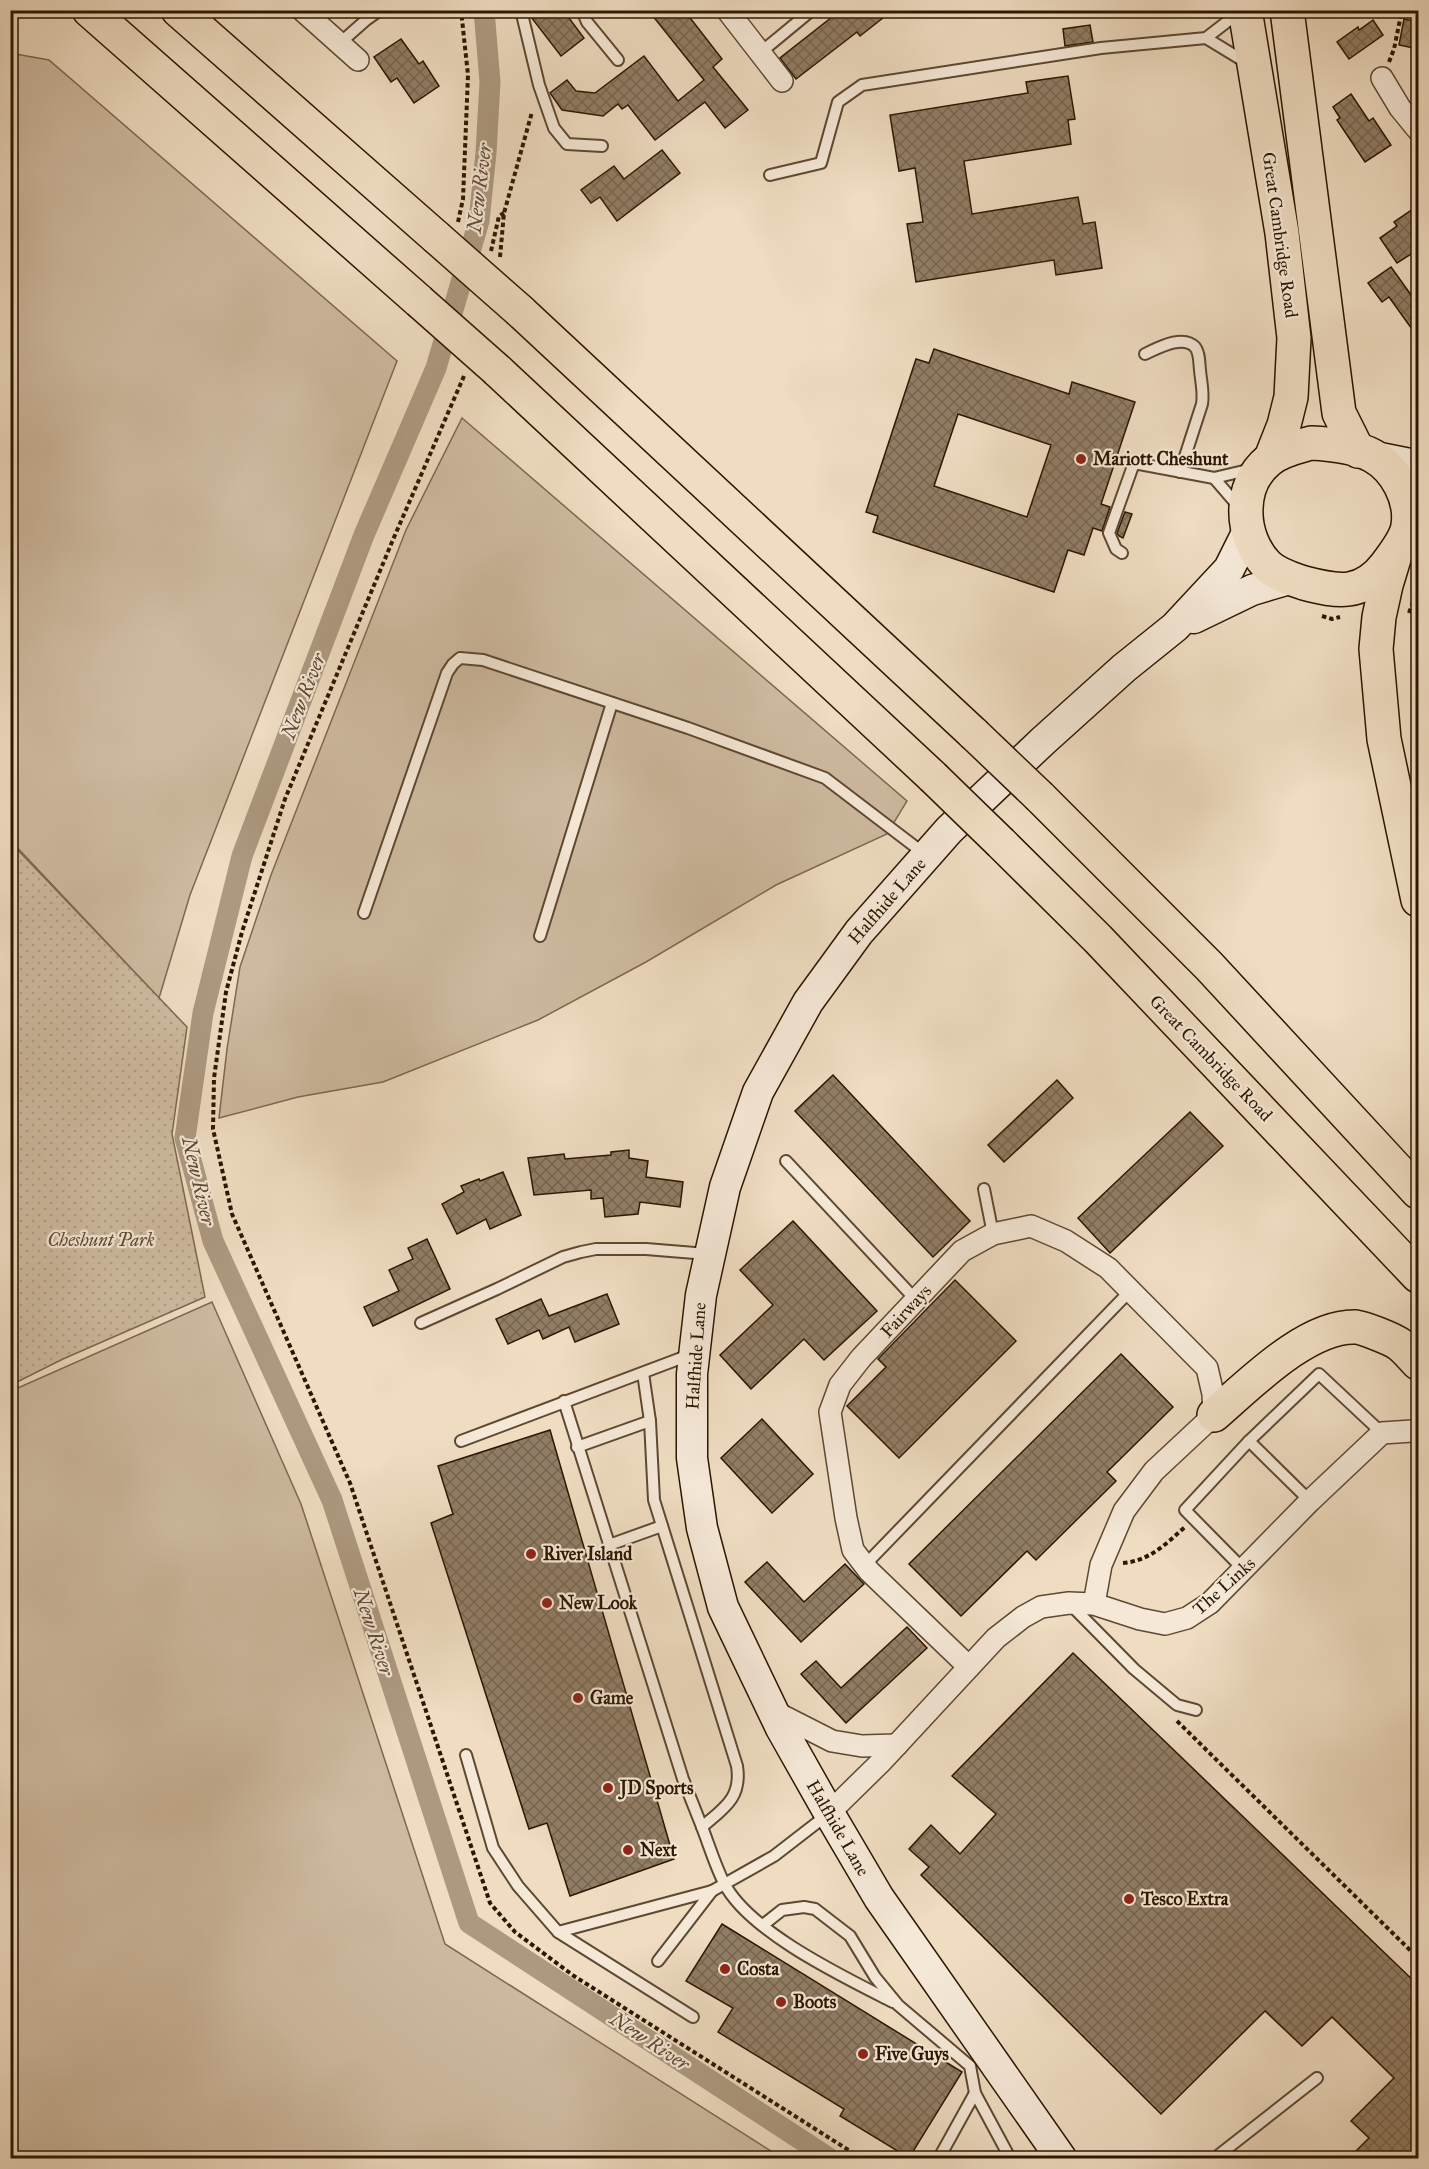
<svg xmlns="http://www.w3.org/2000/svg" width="1429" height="2169" font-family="'IM FELL Great Primer',serif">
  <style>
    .green { fill: #cebaa0; stroke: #7d6850; stroke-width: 1.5 }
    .park { fill: url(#park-dots); stroke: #7d6850; stroke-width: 1.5 }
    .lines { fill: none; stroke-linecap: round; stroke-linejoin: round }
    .canal { stroke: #ad9980; stroke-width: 21 }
    .building { fill: url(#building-cross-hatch); stroke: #2c1601; stroke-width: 1.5; fill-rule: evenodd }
    .lane-casing { stroke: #5d4831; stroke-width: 14 }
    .street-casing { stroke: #5d4831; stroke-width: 24 }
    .secondary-casing { stroke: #2c1601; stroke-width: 33 }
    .primary-casing { stroke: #2c1601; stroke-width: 36 }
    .highway-casing { stroke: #2c1601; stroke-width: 36 }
    .path { stroke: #2c1601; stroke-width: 4; stroke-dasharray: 4.5 3; stroke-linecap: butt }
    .lane { stroke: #f5e8d7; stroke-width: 10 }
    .street { stroke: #f5e8d7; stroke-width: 21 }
    .secondary { stroke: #f5e8d7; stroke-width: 30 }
    .primary { stroke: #efdcc1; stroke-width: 33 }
    .highway { stroke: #efdcc1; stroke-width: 33 }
    .highway-bridge-casing { stroke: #2c1601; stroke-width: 36; stroke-linecap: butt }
    .highway-bridge { stroke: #efdcc1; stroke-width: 33 }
    .poi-dot { fill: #8f2418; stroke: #f5e8d7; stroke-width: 2 }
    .labels { text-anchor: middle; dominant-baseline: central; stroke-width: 4.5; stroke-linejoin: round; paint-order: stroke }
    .street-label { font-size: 18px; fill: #2c1601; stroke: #f5e8d7 }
    .poi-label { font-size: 18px; font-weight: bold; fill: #2c1601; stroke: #f5e8d7; text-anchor: start }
    .park-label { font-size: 18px; font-style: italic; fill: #5d4731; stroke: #f5e8d7 }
    .water-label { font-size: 20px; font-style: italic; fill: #604a34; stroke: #f5e8d7 }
  </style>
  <defs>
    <pattern id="park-dots" width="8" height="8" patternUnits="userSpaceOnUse" patternTransform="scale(1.5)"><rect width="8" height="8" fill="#cebaa0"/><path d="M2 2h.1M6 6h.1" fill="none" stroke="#b19f88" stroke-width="1.8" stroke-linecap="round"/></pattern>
    <pattern id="building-cross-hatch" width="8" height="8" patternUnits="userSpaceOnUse" patternTransform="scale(1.5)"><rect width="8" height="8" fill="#917d65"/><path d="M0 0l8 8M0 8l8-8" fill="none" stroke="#776551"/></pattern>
  </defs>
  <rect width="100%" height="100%" fill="#efdcc1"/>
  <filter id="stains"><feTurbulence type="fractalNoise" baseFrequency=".00333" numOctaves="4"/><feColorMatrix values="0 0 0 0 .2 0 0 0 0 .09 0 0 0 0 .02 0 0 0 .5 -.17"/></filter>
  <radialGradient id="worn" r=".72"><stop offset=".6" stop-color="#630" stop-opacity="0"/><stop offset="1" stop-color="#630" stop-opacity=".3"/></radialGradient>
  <g class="green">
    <polygon points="10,53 49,60 397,361 190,895 159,998 11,841"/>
    <polygon points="462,418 907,801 887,834 776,885 646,962 538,1020 383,1082 298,1097 219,1118 227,1049 240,967 271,875 406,530"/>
    <polygon points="212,1302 301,1504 445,1944 782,2158 11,2158 11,1391"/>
  </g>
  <polygon class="park" points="15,847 187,1027 172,1134 205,1297 63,1359 11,1385 10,852"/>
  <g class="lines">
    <polyline class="canal" points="484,10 490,82 486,153 479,221 436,368 364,535 242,856 203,1013 185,1138 213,1241 332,1500 469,1923 829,2158"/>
  </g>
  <g class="building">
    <polygon points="540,10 563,10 584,38 561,56 531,17"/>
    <polygon points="648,10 684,10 722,59 713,67 748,110 725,128 705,102 655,140 628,105 622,109 618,104 603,116 562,110 550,93 567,80 576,91 595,93 644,56 678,101 704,80"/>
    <polygon points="841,10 893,10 860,36 857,32 796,79 780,58"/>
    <polygon points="1404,19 1419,22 1419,49 1399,45"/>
    <polygon points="1373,20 1383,35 1349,59 1337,42 1358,27 1359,30"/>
    <polygon points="1090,25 1093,42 1065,46 1063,29"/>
    <polygon points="401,39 419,64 423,61 439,86 414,103 397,78 391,82 374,57"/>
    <polygon points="1068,76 1075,119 1068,120 1071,144 964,161 972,214 1078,197 1083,224 1095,222 1102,268 1056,275 1054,260 916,282 907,224 923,222 915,168 899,171 890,115 1028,93 1026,82"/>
    <polygon points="1351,94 1369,121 1373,118 1391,145 1365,162 1337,120 1340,118 1333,107"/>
    <polygon points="662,150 680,173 617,221 600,197 591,203 581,190 614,166 624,179"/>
    <polygon points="1419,205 1419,249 1397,263 1380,238 1397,226 1394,222"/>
    <polygon points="1391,267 1419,306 1419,339 1389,297 1382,302 1368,283"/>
    <path d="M934,349L1069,394L1072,382L1135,402L1101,504L1110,507L1102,531L1093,528L1084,555L1068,550L1054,592L873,532L878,516L866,512L916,359L929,363ZM958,414L1051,445L1027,517L934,486Z"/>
    <polygon points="1125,512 1132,514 1123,538 1119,536 1117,533"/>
    <polygon points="833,1075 970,1221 933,1257 795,1111"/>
    <polygon points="1057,1080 1073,1098 1004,1162 988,1145"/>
    <polygon points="1190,1112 1223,1146 1110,1253 1078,1218"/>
    <polygon points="629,1150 629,1158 648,1161 646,1177 683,1182 680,1207 640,1202 638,1214 605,1217 603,1198 591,1199 591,1190 534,1195 528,1158 564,1154 565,1159 611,1155 611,1152"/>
    <polygon points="503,1172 521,1215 490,1229 486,1219 457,1234 442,1204 464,1192 461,1186 479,1179 480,1181"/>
    <polygon points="793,1221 877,1311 824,1360 804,1339 751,1389 720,1355 773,1305 740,1270"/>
    <polygon points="427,1239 450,1289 373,1326 364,1307 399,1291 389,1270 413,1259 408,1248"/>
    <polygon points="955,1280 1016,1341 899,1458 847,1406 886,1367 878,1359"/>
    <polygon points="607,1294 619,1324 575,1342 569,1327 543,1339 539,1330 508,1344 496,1319 541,1299 549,1316"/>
    <polygon points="1121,1354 1173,1407 1107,1472 1116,1481 1036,1560 1027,1551 961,1616 909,1564"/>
    <polygon points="762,1419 813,1474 772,1513 721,1458"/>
    <polygon points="550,1430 674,1859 570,1896 547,1823 529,1829 431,1523 453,1514 438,1466"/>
    <polygon points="767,1562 804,1602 845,1564 864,1584 801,1642 745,1582"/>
    <polygon points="907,1627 927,1648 846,1723 801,1674 816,1661 841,1688"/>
    <polygon points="1073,1653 1419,1986 1419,2158 1349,2158 1369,2138 1351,2121 1394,2078 1332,2017 1302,2046 1265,2011 1161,2114 921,1875 929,1867 909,1849 931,1825 960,1854 996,1814 952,1776"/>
    <polygon points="722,1924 962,2072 909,2158 840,2116 844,2109 718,2032 733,2008 686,1981"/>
  </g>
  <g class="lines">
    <defs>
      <g id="lane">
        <polyline points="521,10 539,85 554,128 567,144 602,146"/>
        <polyline points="582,10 587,22 618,60"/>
        <polyline points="1206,38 1247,63"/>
        <polyline points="340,43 366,20 380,10"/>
        <polyline points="760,53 812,10"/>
        <polyline points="770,175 821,163 838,102 862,85 1101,48 1206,38 1228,21 1236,10"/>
        <path d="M1145,354C1158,348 1183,334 1195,347C1200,353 1199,363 1200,370C1201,382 1204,392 1202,404L1180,472"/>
        <polyline points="1214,478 1239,507"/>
        <polyline points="1122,553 1116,549 1109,533 1134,463 1214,478 1252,469"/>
        <polyline points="364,913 447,673 453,664 460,658 483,660 688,728 825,778 926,855"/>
        <polyline points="540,936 612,703"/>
        <polyline points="786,1161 916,1300"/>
        <polyline points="984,1189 993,1234"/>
        <polyline points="421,1323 497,1289 563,1257 581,1252 596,1249 646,1249 707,1254"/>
        <path d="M564,1401L683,1779L702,1827C724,1808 742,1798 737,1766L654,1500L650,1421L643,1373"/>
        <polyline points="461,1441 692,1354"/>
        <polyline points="1249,1441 1310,1501"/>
        <polyline points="577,1447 650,1421"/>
        <polyline points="609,1545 662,1526"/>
        <polyline points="865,1565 1131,1290"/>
        <polyline points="1244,1570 1185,1510 1249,1441 1319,1374 1382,1433"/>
        <polyline points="1070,1604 1134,1669 1177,1705 1196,1710"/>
        <polyline points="466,1755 493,1848 518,1886 558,1932 712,1891 774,1856 827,1815"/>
        <path d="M702,1827C709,1845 715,1865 724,1883C749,1932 844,1977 893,2002"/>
        <polyline points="763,1925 782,1910 804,1907 815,1909 850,1936 875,1977 898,2005 970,2066 975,2093 1010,2158"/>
        <polyline points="558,1932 693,2017"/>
        <polyline points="658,1961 712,1891"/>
        <polyline points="939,2158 975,2093"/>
        <polyline points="1215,2158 1317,2078"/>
      </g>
      <g id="street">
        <polyline points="302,10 358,60"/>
        <polyline points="727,10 782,81"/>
        <polyline points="1382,78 1400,108 1418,130"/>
        <polyline points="969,1667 869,1571 853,1550 846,1518 830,1412 840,1385 861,1358 962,1251 993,1234 1031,1226 1066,1241 1108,1268 1207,1368 1213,1394 1214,1415 1154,1471 1124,1511 1101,1565 1094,1604"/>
        <polyline points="773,1711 832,1741 862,1746 897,1745"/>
        <polyline points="829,1813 880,1763 996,1638 1023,1617 1041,1607 1069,1603 1094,1604 1140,1619 1165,1624 1187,1618 1210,1603 1310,1501 1382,1433 1412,1431 1418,1433"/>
      </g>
      <g id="secondary">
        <polyline points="1375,457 1410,464 1418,463"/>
        <polyline points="1194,618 1252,590 1289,579"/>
        <polyline points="1061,2158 879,1898 829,1813 781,1728 723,1607 702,1528 692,1458 692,1374 701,1295 725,1187 758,1092 808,1002 859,932 949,830 1043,741 1124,668 1175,627 1229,569 1247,533"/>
      </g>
      <g id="primary">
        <polyline points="1245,10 1282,233 1294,338 1291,397 1284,425 1271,458"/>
        <polyline points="1287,10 1339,413 1358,451"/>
        <path d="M1311,443C1331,444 1355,446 1373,456C1396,469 1412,499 1408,526C1406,540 1394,554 1386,565C1362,596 1338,592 1304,583C1292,579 1277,575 1267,565C1240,537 1237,486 1269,460C1281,450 1297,447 1311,443Z"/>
      </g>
      <g id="highway">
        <polyline points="89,10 419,301"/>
        <polyline points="178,10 436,237"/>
        <polyline points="520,311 974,734"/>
        <polyline points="497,370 933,777"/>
        <polyline points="1396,552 1386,585 1379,617 1376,649 1384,739 1418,900"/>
        <polyline points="1040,797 1209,966 1418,1192"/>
        <polyline points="1001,843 1098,939 1418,1276"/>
        <path d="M1214,1415C1249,1385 1307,1325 1356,1327C1364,1328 1392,1339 1399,1344C1406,1349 1412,1357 1418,1363"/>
      </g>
    </defs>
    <use href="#lane" class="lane-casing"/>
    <use href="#street" class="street-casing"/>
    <use href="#secondary" class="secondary-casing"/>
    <use href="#primary" class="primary-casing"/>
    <use href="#highway" class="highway-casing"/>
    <g class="path">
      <polyline points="1389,62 1394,49 1402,10"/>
      <polyline points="458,222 463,199 468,75 461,10"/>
      <polyline points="491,251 499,216 504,213"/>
      <polyline points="500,257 504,213 532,112"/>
      <polyline points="464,376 392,542 285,799 242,932 226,992 214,1078 213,1129 232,1214 350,1483 490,1903 515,1932 574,1976 861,2158"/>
      <polyline points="1409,613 1418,589"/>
      <polyline points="1322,616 1332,619 1340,617"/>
      <path d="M1123,1563C1149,1561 1166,1544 1185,1527"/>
      <polyline points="1177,1721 1418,1958"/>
    </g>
    <use href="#lane" class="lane"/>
    <use href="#street" class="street"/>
    <use href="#secondary" class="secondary"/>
    <use href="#primary" class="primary"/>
    <use href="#highway" class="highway"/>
    <defs>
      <g id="highway-bridge">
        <polyline points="436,237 520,311"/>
        <polyline points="419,301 497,370"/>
        <polyline points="974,734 1040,797"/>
        <polyline points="933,777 1001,843"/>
      </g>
    </defs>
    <use href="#highway-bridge" class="highway-bridge-casing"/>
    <use href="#highway-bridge" class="highway-bridge"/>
  </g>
  <g class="poi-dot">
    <circle cx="1081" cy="459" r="6"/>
    <circle cx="531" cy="1554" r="6"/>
    <circle cx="547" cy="1603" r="6"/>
    <circle cx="578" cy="1698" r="6"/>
    <circle cx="608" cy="1788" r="6"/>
    <circle cx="628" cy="1850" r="6"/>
    <circle cx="1129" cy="1899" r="6"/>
    <circle cx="725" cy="1969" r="6"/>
    <circle cx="781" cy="2002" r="6"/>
    <circle cx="863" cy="2054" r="6"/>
  </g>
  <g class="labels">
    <g class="street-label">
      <text transform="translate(1280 235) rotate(82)">Great Cambridge Road</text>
      <text transform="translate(887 901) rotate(-49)">Halfhide Lane</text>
      <text transform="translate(1211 1058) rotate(46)">Great Cambridge Road</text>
      <text transform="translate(906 1311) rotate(-47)">Fairways</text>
      <text transform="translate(696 1356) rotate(-86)">Halfhide Lane</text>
      <text transform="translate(1224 1586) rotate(-42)">The Links</text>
      <text transform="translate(838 1828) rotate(60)">Halfhide Lane</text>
    </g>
    <g class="poi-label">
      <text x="1093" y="459">Mariott Cheshunt</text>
      <text x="543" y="1554">River Island</text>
      <text x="559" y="1603">New Look</text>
      <text x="590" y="1698">Game</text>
      <text x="620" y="1788">JD Sports</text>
      <text x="640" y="1850">Next</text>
      <text x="1141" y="1899">Tesco Extra</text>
      <text x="737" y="1969">Costa</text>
      <text x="793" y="2002">Boots</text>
      <text x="875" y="2054">Five Guys</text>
    </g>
    <g class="park-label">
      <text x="101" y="1240">Cheshunt Park</text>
    </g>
    <g class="water-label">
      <text transform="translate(479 188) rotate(-83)">New River</text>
      <text transform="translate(303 696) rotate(-69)">New River</text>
      <text transform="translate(199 1181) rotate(77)">New River</text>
      <text transform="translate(374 1632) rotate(72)">New River</text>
      <text transform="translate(650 2041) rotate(33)">New River</text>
    </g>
  </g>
  <rect width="1429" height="2169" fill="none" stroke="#efdcc1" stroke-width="36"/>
  <rect x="12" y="12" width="1405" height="2145" fill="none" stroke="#2c1601" stroke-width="3"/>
  <rect x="18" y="18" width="1393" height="2133" fill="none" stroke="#2c1601" stroke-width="1.5"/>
  <rect width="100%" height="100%" filter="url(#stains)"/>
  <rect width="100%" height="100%" fill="url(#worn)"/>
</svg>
